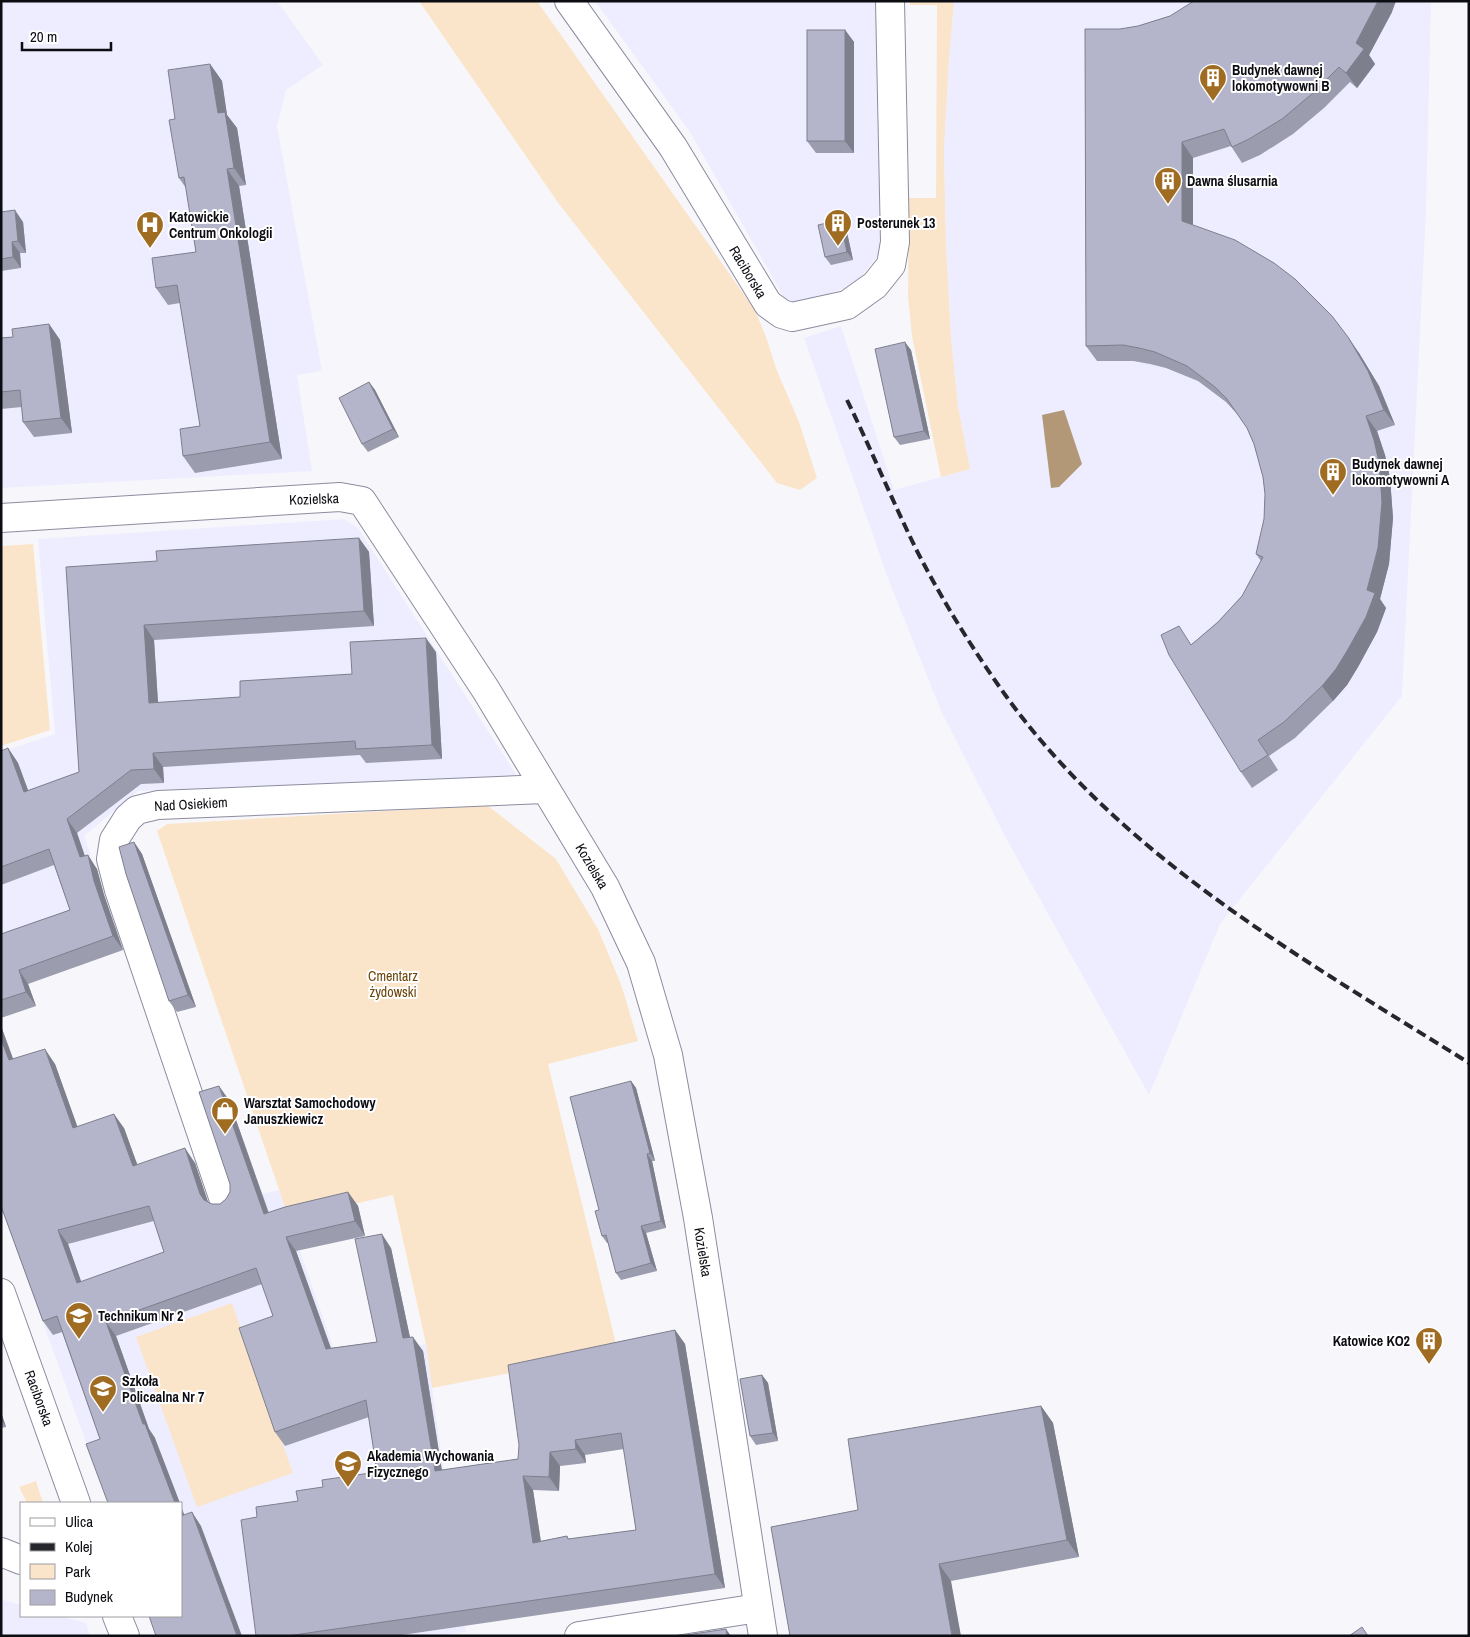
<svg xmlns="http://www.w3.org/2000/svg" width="1470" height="1637" font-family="'Archivo Narrow',sans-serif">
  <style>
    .built { fill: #ededff }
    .green { fill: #fbe5ca }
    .water { fill: #b39877 }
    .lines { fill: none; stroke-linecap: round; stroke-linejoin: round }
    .minor-casing { stroke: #8c8ca0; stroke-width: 30 }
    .minor { stroke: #fff; stroke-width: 28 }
    .rail { stroke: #26262d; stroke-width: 4; stroke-dasharray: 10 5; stroke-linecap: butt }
    .wall { fill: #9b9cae; fill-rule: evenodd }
    .shaded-wall { fill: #7e7f8d }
    .building { fill: #b4b5ca; stroke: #7e7f8d; fill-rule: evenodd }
    .labels { text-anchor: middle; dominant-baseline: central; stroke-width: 4; stroke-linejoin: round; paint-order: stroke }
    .poi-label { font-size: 14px; font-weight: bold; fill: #0c0c13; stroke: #fff; text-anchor: start }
    .street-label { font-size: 14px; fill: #0c0c13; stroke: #fff }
    .park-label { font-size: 14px; fill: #6a450a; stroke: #fff }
  </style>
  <rect width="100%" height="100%" fill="#f7f7fb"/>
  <g class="built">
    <polygon points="1,1 277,1 323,65 286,90 277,126 322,371 297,375 312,471 1,488"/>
    <polygon points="595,1 879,1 885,247 855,284 795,306 786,301 690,132"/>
    <polygon points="954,1 1431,1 1426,210 1402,696 1220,924 1149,1095 1007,840 942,713 890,584 804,338 841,326 894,490 970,469 958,406 951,338 946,244 944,150 949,59"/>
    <polygon points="344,519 358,528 517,776 138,791 84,836 124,950 1,993 1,752 55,734 38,539"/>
    <polygon points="279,1190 337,1358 426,1344 466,1632 437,1636 156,1636 148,1616 181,1616 181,1503 108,1503 19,1256"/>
    <polygon points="1,1599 21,1605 21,1616 61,1616 86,1623 90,1636 1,1636"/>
  </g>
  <g class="green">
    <polygon points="419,1 537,1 755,310 766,337 777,371 799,422 817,478 800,490 777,483 559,204"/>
    <polygon points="910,1 954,1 949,59 944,150 946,244 951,338 958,406 970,469 941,477 912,336 908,296 909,198 936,198 937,5 910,5"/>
    <polygon points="33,544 50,730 1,746 1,546"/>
    <polygon points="487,805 556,859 598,929 622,987 638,1041 548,1064 618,1352 432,1388 426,1344 393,1195 289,1219 157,831 167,824"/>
    <polygon points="232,1303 293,1473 197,1507 136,1337"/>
    <polygon points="36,1481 43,1503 27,1503 19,1487"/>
  </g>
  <polygon class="water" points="1064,410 1082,464 1059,487 1051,488 1042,415"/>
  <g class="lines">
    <defs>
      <g id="minor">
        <polyline points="569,1 673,147 768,304 782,314 792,317 847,305 875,285 891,265 895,242 890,1"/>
        <polyline points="1,518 340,497 362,501 486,690 605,887 641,963 668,1055 698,1218 763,1636"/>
        <polyline points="225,1203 119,890 111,859 114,840 128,818 137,810 158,805 545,789"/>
        <polyline points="1,1293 76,1503"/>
        <polyline points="1,1552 21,1560"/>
        <polyline points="117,1616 125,1636"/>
        <polyline points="579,1636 758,1608"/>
      </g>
    </defs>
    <use href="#minor" class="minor-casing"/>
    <use href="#minor" class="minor"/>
    <path class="rail" d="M847,400C871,449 892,500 916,549C942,600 973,650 1006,696C1123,858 1303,959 1469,1063"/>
  </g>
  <g class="wall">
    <polygon points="1392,12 1369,55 1375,64 1357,88 1350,82 1324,108 1293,134 1260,155 1242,163 1231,146 1193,158 1193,225 1359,353 1379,386 1395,425 1377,431 1385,455 1390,478 1393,518 1389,564 1380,599 1386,608 1377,632 1358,667 1347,685 1333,701 1295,738 1269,756 1278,770 1252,788 1241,772 1192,644 1218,622 1242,596 1261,561 1256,554 1264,519 1265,494 1263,477 1254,444 1247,428 1238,415 1226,402 1198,381 1166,368 1150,364 1133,361 1097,361 1086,346 1120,29 1138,26 1170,16"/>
    <polygon points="845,30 854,42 854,153 816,153 807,141"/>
    <polygon points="210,64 222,81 227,115 237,128 246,185 239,186 282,459 195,473 183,456 200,426 180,303 168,305 156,288 196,252 186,188 179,178 175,119"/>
    <polygon points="1,212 23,222 26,253 20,253 21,268 1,271"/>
    <polygon points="846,228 853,260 831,265 825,257"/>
    <polygon points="49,324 60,340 72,433 34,437 23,422 22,407 1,409 1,338 13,337"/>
    <polygon points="911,350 930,439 900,445 894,437"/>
    <polygon points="369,382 375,390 399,437 368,452 362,444"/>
    <polygon points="359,538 369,552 374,626 154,640 158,703 240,697 352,674 436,652 442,759 366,763 360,755 163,767 164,783 141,784 77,833 85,856 97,869 104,895 123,950 28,984 36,1006 1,1018 1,934 70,910 54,865 1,885 1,751 8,748 18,763 28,791 79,772 157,561"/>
    <polygon points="134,842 142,854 196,1007 177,1012 169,1001"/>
    <path d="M1,1026L13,1059L55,1064L77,1127L124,1128L137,1165L195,1163L208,1202L212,1204H220L226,1199L230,1192L229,1100L269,1213L348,1192L358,1206L365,1236L296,1251L331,1348L377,1342L391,1248L410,1337L423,1351L442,1470L518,1459L675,1330L685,1344L725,1588L395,1636H256L257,1517L298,1501L323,1487L377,1472L369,1417L285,1446L275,1432L273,1316L262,1284L116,1336L149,1429L155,1438L100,1439L62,1332L53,1335L43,1321L1,1206ZM154,1221L164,1252L81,1282L68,1244ZM624,1449L636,1530L569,1539L567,1536L541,1541L533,1490L559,1491L560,1466L586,1463L585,1455Z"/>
    <polygon points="631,1081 636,1088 655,1161 652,1161 666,1228 646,1233 657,1271 621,1280 616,1273 608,1243 607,1243 602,1236 599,1210"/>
    <polygon points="762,1375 768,1383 778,1441 756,1445 750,1436"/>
    <polygon points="1041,1406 1053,1423 1079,1557 951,1581 858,1510"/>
    <polygon points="1,1412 6,1427 1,1428"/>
  </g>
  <g class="shaded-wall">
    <polygon points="1378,1 1396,1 1392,12 1369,55 1375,64 1357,88 1346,73 1356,43"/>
    <polygon points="845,30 854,42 854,153 845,141"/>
    <polygon points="210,64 222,81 227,115 237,128 246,185 234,168 218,113"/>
    <polygon points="1182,142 1193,158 1193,236 1182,221"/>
    <polygon points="227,169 239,186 282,459 270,442"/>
    <polygon points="15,210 23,222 26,253 18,241"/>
    <polygon points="840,220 846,228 853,260 847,252"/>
    <polygon points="12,242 20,253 21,268 13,257"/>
    <polygon points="49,324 60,340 72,433 61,418"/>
    <polygon points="1348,337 1359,353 1379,386 1395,425 1384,410"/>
    <polygon points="905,342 911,350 930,439 924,431"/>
    <polygon points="369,382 375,390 399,437 393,429"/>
    <polygon points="1366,416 1377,431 1385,455 1390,478 1393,518 1389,564 1380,599 1386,608 1377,632 1358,667 1347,685 1333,701 1322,686 1367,590"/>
    <polygon points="359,538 369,552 374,626 364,611"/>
    <polygon points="144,625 154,640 159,718 149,703"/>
    <polygon points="426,638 436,652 442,759 432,745"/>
    <polygon points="8,748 18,763 34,806 24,792"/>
    <polygon points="153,753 163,767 164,783 154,769"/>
    <polygon points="67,819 77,833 90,872 80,857"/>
    <polygon points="134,842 142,854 196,1007 188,995"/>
    <polygon points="88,855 97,869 104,895 123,950 113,936 94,881"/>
    <polygon points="19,970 28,984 36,1006 26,992"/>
    <polygon points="1,1026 19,1075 9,1060 1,1039"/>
    <polygon points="45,1049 55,1064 83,1142 73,1128"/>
    <polygon points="631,1081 636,1088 655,1161 650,1153"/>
    <polygon points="219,1086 229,1100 274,1229 264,1214"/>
    <polygon points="114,1114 124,1128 143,1180 133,1166"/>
    <polygon points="185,1148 195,1163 210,1208 200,1194"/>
    <polygon points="647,1154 652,1161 666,1228 661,1221"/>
    <polygon points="348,1192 358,1206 365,1236 355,1221"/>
    <polygon points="641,1226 646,1233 657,1271 651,1263"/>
    <polygon points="58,1230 68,1244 87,1298 77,1283"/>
    <polygon points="382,1234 391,1248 413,1352 403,1338"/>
    <polygon points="286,1237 296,1251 336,1363 326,1349"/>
    <polygon points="106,1322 116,1336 149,1429 155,1438 180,1503 175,1503 143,1424"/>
    <polygon points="675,1330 685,1344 725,1588 715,1574"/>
    <polygon points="413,1337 423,1351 444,1485 435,1471"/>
    <polygon points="762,1375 768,1383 778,1441 773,1433"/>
    <polygon points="1041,1406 1053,1423 1079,1557 1067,1540"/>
    <polygon points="1,1412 6,1427 1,1420"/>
    <polygon points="575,1440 585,1455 586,1463 576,1449"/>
    <polygon points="550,1452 560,1466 559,1491 549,1477"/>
    <polygon points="523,1476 533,1490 543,1557 533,1543"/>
    <polygon points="181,1506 190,1530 181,1517"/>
    <polygon points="192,1512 201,1526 242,1636 237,1636"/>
    <polygon points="939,1564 951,1581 961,1636 952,1636"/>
    <polygon points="726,1629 731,1636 727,1636"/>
  </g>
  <g class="building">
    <polygon points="1194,1 1378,1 1356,43 1364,49 1346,73 1339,67 1313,93 1282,119 1249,139 1232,147 1224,129 1182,142 1182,221 1235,240 1274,263 1295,279 1332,316 1348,337 1368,371 1384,410 1366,416 1374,440 1379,462 1382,502 1378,548 1367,590 1375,593 1366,617 1347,651 1336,669 1322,686 1284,722 1258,740 1268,755 1241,772 1169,655 1161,635 1179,626 1191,645 1218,622 1242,596 1263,557 1256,554 1264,519 1265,494 1263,477 1254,444 1247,428 1227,399 1215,387 1187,366 1155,352 1139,348 1123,345 1086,346 1085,29 1120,29 1138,26 1170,16"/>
    <rect x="807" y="30" width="38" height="111"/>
    <polygon points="210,64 218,113 225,112 234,168 227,169 270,442 183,456 180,429 200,426 177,285 156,288 152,258 196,252 184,177 179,178 169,120 175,119 168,70"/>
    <polygon points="15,210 18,241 12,242 13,257 1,259 1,212"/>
    <polygon points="840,220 847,252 825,257 818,225"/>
    <polygon points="49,324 61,418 23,422 20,390 1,392 1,338 13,337 12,329"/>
    <polygon points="905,342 924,431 894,437 875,349"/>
    <polygon points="369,382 393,429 362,444 339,398"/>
    <polygon points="359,538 364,611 144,625 149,703 240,697 240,681 352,674 350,642 426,638 432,745 356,749 355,741 153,753 154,769 131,770 67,819 80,857 88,855 94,881 113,936 19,970 26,992 1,1000 1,934 70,910 49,849 1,867 1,751 8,748 24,792 79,772 66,567 157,561 156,551"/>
    <polygon points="134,842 188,995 169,1001 126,874 119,847"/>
    <path d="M1,1039L9,1060L45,1049L73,1128L114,1114L133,1166L185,1148L200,1194L204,1200L212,1204H220L226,1199L230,1192V1184L199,1092L219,1086L264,1214L285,1207L348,1192L355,1221L286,1237L326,1349L377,1342L355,1239L382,1234L403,1338L413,1337L435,1471L518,1459L519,1445L508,1365L675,1330L715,1574L287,1636H256L241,1520L257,1517L256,1507L298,1501L296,1491L323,1487L322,1480L377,1472L366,1400L275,1432L239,1328L273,1316L256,1268L106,1322L143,1424H145L175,1503H108L86,1444L100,1439L57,1316L43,1321L1,1206ZM149,1206L164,1252L77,1283L58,1230ZM621,1433L636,1530L568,1539L567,1536L533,1543L523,1476L549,1477L550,1452L576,1449L575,1440Z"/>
    <polygon points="631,1081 650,1153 647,1154 661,1221 641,1226 651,1263 616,1273 606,1235 602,1236 595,1211 599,1210 570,1097"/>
    <polygon points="762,1375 773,1433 750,1436 740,1379"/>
    <polygon points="1041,1406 1067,1540 939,1564 952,1636 790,1636 771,1527 858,1510 848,1439"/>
    <polygon points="192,1512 237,1636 156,1636 149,1616 181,1616 181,1516"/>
    <polygon points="1362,1627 1368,1636 1349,1636"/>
    <polygon points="726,1629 727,1636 680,1636"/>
  </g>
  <defs>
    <symbol id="building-pin" viewBox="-11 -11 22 30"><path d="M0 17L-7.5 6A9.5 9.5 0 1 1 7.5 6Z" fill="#9f6c22" stroke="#fff"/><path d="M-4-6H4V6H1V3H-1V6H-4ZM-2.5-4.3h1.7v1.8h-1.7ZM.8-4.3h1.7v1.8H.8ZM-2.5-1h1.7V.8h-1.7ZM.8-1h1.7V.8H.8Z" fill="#fff"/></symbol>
    <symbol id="hospital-pin" viewBox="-11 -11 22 30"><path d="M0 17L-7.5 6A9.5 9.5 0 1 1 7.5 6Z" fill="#9f6c22" stroke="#fff"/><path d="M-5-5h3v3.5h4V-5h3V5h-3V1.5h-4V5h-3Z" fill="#fff"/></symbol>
    <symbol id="shop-pin" viewBox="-11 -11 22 30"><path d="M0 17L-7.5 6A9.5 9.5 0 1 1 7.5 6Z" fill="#9f6c22" stroke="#fff"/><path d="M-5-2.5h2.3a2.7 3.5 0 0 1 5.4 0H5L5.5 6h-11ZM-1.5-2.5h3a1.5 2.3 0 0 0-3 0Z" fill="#fff"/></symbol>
    <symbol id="school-pin" viewBox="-11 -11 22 30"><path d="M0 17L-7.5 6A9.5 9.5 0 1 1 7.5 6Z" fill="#9f6c22" stroke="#fff"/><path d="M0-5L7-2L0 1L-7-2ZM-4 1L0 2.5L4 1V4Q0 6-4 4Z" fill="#fff"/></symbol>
    <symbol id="university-pin" viewBox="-11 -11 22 30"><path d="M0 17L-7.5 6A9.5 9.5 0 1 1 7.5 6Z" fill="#9f6c22" stroke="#fff"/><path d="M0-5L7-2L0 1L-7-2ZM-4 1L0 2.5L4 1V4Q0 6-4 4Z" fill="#fff"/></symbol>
  </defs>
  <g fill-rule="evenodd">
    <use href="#building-pin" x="1197" y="62" width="32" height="43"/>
    <use href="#building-pin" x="1152" y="165" width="32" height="43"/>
    <use href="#building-pin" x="822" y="207" width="32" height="43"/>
    <use href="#hospital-pin" x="134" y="209" width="32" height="43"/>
    <use href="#building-pin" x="1317" y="456" width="32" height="43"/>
    <use href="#shop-pin" x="209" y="1095" width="32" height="43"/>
    <use href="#school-pin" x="63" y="1300" width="32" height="43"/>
    <use href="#building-pin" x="1413" y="1325" width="32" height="43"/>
    <use href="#school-pin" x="87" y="1373" width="32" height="43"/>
    <use href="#university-pin" x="332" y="1448" width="32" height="43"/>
  </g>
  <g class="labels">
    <g class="poi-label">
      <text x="1232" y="70">Budynek dawnej<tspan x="1232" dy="16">lokomotywowni B</tspan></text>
      <text x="1187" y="181">Dawna ślusarnia</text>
      <text x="169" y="217">Katowickie<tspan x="169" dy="16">Centrum Onkologii</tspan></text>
      <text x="857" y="223">Posterunek 13</text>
      <text x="1352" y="464">Budynek dawnej<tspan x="1352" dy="16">lokomotywowni A</tspan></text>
      <text x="244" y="1103">Warsztat Samochodowy<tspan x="244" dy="16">Januszkiewicz</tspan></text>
      <text x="98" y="1316">Technikum Nr 2</text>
      <text x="1410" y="1341" text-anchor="end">Katowice KO2</text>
      <text x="122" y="1381">Szkoła<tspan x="122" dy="16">Policealna Nr 7</tspan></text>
      <text x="367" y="1456">Akademia Wychowania<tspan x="367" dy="16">Fizycznego</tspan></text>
    </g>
    <g class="street-label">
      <text transform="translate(748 272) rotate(59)">Raciborska</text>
      <text transform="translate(314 499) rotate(-2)">Kozielska</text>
      <text transform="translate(191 804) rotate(-3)">Nad Osiekiem</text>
      <text transform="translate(592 866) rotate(59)">Kozielska</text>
      <text transform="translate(703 1252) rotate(81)">Kozielska</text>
      <text transform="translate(39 1398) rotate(70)">Raciborska</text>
    </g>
    <g class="park-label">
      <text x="393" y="976">Cmentarz<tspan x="393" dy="16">żydowski</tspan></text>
    </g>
  </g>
  <rect width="1470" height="1637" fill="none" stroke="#0c0c13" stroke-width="5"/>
  <rect x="20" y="1502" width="162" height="115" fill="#ffffff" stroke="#9e9ea1"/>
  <rect x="30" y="1518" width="25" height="8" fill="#ffffff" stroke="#9e9ea1"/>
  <text x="65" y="1527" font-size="15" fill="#0c0c13">Ulica</text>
  <rect x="30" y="1543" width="25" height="8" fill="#26262d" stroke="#9e9ea1"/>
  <text x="65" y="1552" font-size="15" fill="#0c0c13">Kolej</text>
  <rect x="30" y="1564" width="25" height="15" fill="#fbe5ca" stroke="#9e9ea1"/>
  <text x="65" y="1577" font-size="15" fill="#0c0c13">Park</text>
  <rect x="30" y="1590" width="25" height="15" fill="#b4b5ca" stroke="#9e9ea1"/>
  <text x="65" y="1602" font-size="15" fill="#0c0c13">Budynek</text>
  <path d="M22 42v8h89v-8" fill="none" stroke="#0c0c13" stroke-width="2.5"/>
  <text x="30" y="42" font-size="15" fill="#0c0c13" stroke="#ffffff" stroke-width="4" paint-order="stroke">20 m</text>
</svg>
